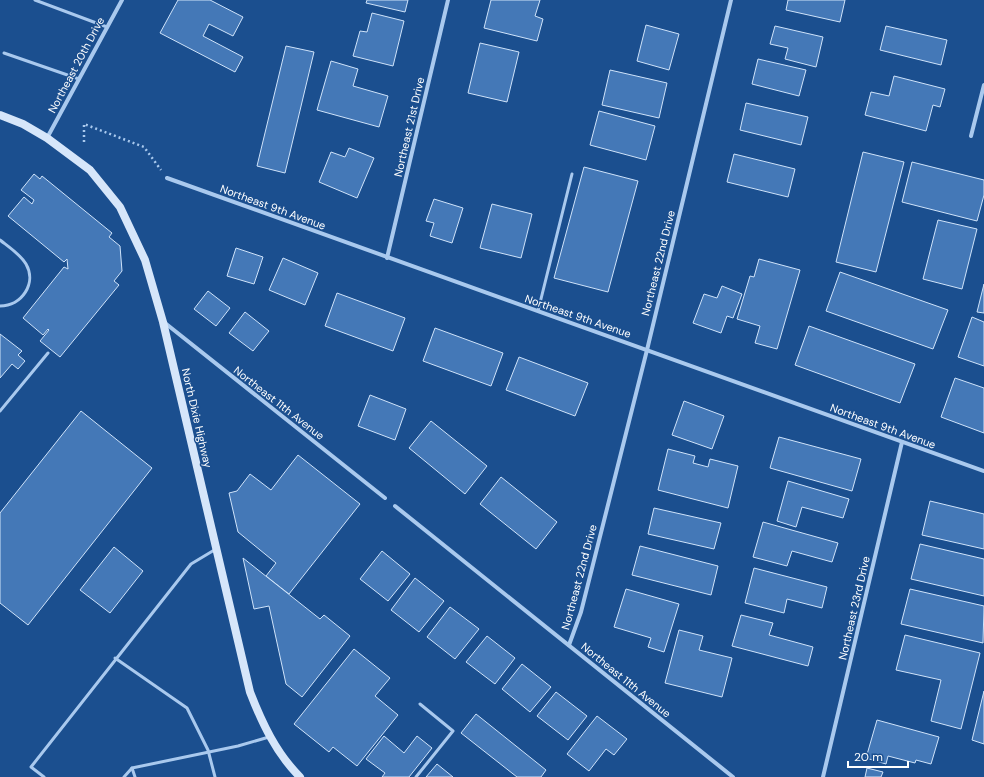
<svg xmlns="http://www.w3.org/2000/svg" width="984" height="777" font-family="'DM Sans',sans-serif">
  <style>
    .building { fill: #4478b7; stroke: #cfe3fa }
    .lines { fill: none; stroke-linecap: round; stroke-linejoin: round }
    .path { stroke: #a9c9ee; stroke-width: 2.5; stroke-dasharray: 2 3; stroke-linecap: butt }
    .lane { stroke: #a9c9ee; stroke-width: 3 }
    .street { stroke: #a9c9ee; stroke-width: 4 }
    .secondary { stroke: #d6e6fa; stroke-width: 8 }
    .labels { text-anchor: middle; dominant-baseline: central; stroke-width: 3; stroke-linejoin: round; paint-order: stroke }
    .street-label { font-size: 11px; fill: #fff; stroke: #1b4f8f }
  </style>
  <rect width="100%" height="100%" fill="#1b4f8f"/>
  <g class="building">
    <polygon points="178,0 210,0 243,17 233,36 209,24 203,36 243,57 235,72 160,33"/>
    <polygon points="367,0 408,0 405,12 366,3"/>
    <polygon points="491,0 540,0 535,16 543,19 537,41 484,28"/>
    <polygon points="788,0 845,0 840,22 786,10"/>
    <polygon points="372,13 404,21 393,66 353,56 360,31 367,32"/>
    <polygon points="646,25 679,34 669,70 637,61"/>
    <polygon points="775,26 823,37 816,67 785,59 788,48 770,44"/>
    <polygon points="886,26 947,40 941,65 880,50"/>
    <polygon points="480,43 519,52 507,102 468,93"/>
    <polygon points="286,46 314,52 285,173 257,166"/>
    <polygon points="758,59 806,70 799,96 752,84"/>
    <polygon points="331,61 358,69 353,86 388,96 379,127 317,110"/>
    <polygon points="610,70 667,83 659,118 602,105"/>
    <polygon points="894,76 945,89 940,107 933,105 926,131 865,115 871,92 889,96"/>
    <polygon points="746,103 808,117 801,145 740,130"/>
    <polygon points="599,111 655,126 646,160 590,145"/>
    <polygon points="349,148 374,158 357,198 319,182 331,152 345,157"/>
    <polygon points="863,152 904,162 876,272 836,262"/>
    <polygon points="734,154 795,169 788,197 727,182"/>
    <polygon points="912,162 984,180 984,195 977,221 902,202"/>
    <polygon points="584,167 638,181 608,292 554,278"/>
    <polygon points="34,174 40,179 42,176 112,233 109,237 120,246 122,271 114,281 119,285 60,357 40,341 49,330 48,329 43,335 23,318 64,267 68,269 67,259 64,262 8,216 24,197 32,204 34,200 21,190"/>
    <polygon points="434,199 463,208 452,243 430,236 434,223 426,221"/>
    <polygon points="492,204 532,214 521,258 480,248"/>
    <polygon points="938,220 977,229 962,289 923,279"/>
    <polygon points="236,248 263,257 254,284 227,276"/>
    <polygon points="283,258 318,273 305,305 269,290"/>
    <polygon points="759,259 800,270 777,349 755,343 760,326 737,319 750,276 754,277"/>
    <polygon points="840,272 948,310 933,349 826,311"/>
    <polygon points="984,284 984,313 977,312"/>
    <polygon points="722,286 742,294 733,318 727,316 721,333 693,323 704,294 717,298"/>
    <polygon points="208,291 230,308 216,326 194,309"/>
    <polygon points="337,293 405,318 393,351 325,326"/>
    <polygon points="245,312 269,331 253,351 229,333"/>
    <polygon points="972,317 984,322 984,366 958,357"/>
    <polygon points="809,326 915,364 900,403 795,365"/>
    <polygon points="435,328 503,353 491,386 423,361"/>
    <polygon points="0,334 22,351 18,355 25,361 18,369 12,364 0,378"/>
    <polygon points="519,357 588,383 575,416 506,390"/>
    <polygon points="955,378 984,388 984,433 941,417"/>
    <polygon points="370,395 406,409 395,440 358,426"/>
    <polygon points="684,401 724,416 712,449 672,435"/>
    <polygon points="81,411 152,468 28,625 0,603 0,513"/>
    <polygon points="431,421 487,466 465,494 409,448"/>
    <polygon points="779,437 861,459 852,491 770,468"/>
    <polygon points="668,449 695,456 693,463 708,467 710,459 738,466 728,508 658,490"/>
    <polygon points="298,455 360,504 289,594 266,576 276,563 238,532 229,493 237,491 250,474 271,490"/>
    <polygon points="501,477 557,522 536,549 480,504"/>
    <polygon points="788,481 849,499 843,518 802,507 796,527 777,521"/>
    <polygon points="930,501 984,514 984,549 922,535"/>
    <polygon points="654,508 721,523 714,549 648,534"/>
    <polygon points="763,522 838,543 832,562 792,551 787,566 753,557"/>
    <polygon points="920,544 984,559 984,596 911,579"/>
    <polygon points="640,546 718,566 711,595 632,575"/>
    <polygon points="114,547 143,571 110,613 80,590"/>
    <polygon points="382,551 410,574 388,601 360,579"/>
    <polygon points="243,558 320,619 324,615 350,636 302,697 286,684 269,606 254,609"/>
    <polygon points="754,568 827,587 822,608 787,599 784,613 745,603"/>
    <polygon points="415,578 444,601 419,632 391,610"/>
    <polygon points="626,589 679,604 664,652 648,647 651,638 614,627"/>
    <polygon points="910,589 984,606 983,643 901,624"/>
    <polygon points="450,607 479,629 455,659 427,637"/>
    <polygon points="741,615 773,623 769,635 813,647 808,666 732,646"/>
    <polygon points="679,630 703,636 699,650 732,658 722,697 665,683"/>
    <polygon points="905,635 980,653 961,729 931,721 941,680 896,670"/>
    <polygon points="487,636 515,658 495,684 466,662"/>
    <polygon points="354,649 390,678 375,696 398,715 357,766 333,747 329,752 294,724"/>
    <polygon points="522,664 551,687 530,712 502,689"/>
    <polygon points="984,691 984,744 972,740"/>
    <polygon points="556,692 587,716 568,740 537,716"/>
    <polygon points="476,714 546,770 541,777 517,777 461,733"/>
    <polygon points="597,716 627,739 614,755 606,749 589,771 567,754"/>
    <polygon points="877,720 939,737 931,764 916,760 915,763 888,756 886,764 866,758"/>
    <polygon points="384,736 404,753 417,736 432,748 409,777 382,777 385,773 366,759"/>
    <polygon points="437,764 453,777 426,777"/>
    <polygon points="867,768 883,772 881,777 865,777"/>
  </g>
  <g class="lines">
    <polyline class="path" points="84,142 84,124 144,147 161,170"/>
    <g class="lane">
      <polyline points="35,0 107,27"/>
      <polyline points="4,53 79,79"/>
      <path d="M0,240C9,247 20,254 26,264C37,283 22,306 0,306"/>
      <polyline points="538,311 572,174"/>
      <polyline points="0,411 48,353"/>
      <polyline points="115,658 187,708 208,750 215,777"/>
      <polyline points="44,777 31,767 191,564 216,549"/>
      <polyline points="124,777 132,768"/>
      <polyline points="135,777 132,768 238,746 269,737"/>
      <polyline points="416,777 453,731 420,704"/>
    </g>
    <g class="street">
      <polyline points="971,136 984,85"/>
      <polyline points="47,138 122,0"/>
      <polyline points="167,178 984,471"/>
      <polyline points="387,258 448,0"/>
      <polyline points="165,323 385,498"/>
      <polyline points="395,506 733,777"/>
      <polyline points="569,645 581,612 647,350 731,0"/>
      <polyline points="823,777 902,442"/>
    </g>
    <path class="secondary" d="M0,115L23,124L47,138L90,170L120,207L145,260L163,322L250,692C262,723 276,753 300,777"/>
  </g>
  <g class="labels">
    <g class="street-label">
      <text transform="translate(76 65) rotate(-62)">Northeast 20th Drive</text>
      <text transform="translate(409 127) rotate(-77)">Northeast 21st Drive</text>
      <text transform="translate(273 207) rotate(20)">Northeast 9th Avenue</text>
      <text transform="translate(658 263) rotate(-76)">Northeast 22nd Drive</text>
      <text transform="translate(578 316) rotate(19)">Northeast 9th Avenue</text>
      <text transform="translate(279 403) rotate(38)">Northeast 11th Avenue</text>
      <text transform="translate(197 418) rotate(77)">North Dixie Highway</text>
      <text transform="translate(883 426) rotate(20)">Northeast 9th Avenue</text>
      <text transform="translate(579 577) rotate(-75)">Northeast 22nd Drive</text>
      <text transform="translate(854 608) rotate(-77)">Northeast 23rd Drive</text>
      <text transform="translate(626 680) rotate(39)">Northeast 11th Avenue</text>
    </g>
  </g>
  <path d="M848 761v6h60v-6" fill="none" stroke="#ffffff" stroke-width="2"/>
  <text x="854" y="761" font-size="12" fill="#ffffff" stroke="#1b4f8f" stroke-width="3" paint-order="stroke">20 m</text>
</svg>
